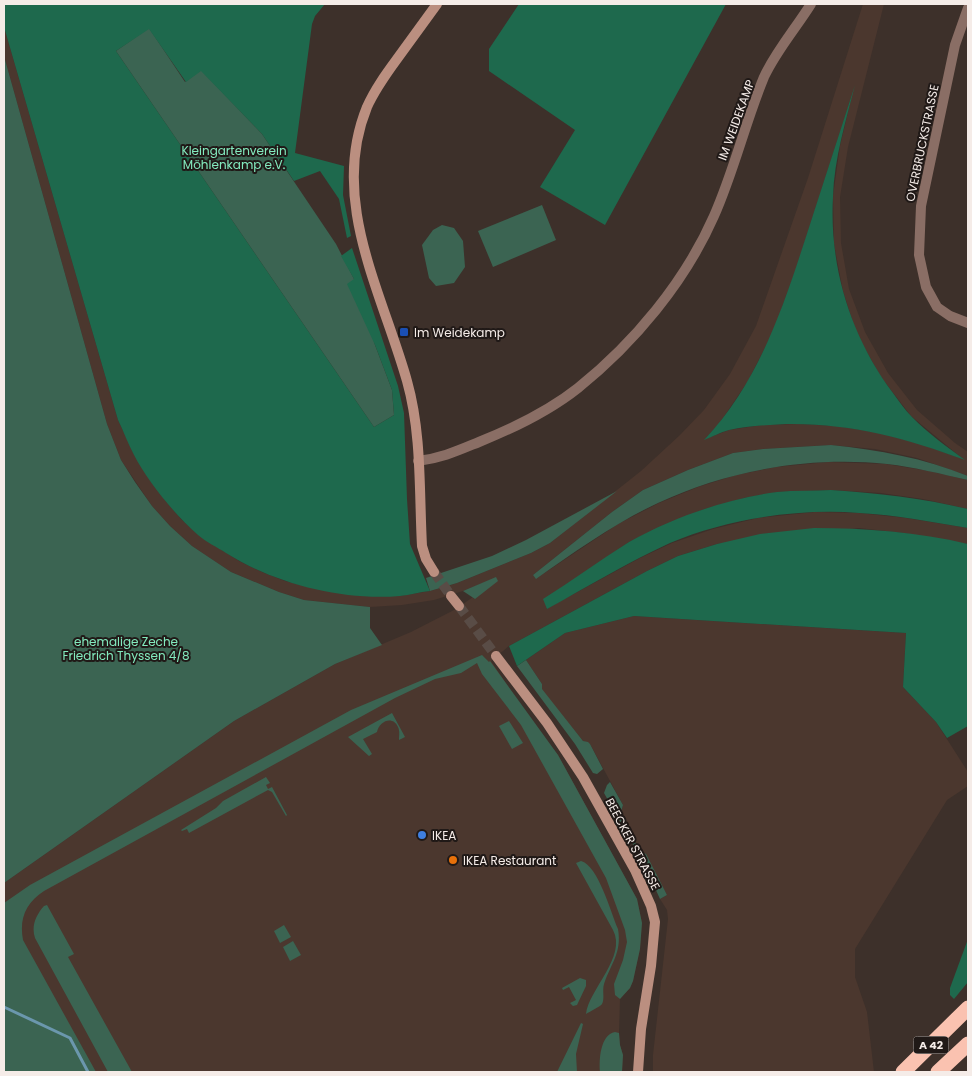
<svg xmlns="http://www.w3.org/2000/svg" width="972" height="1076" font-family="Poppins,sans-serif">
  <style>
    .built { fill: #4b372e; fill-rule: evenodd }
    .green { fill: #3b6452 }
    .forest { fill: #1e694d }
    .lines { fill: none; stroke-linecap: round; stroke-linejoin: round }
    .stream { stroke: #6b97ad; stroke-width: 3 }
    .secondary-tunnel { stroke: #594c46; stroke-width: 10; stroke-dasharray: 10 5; stroke-linecap: butt }
    .street { stroke: #8a6e65; stroke-width: 10 }
    .secondary { stroke: #bb8f80; stroke-width: 10 }
    .highway { stroke: #fac2b0; stroke-width: 15 }
    .transit-dot { fill: #1a4fb4; stroke: #201917; stroke-width: 2 }
    .shop-dot { fill: #3f7fe0; stroke: #201917; stroke-width: 2 }
    .food-dot { fill: #e8710a; stroke: #201917; stroke-width: 2 }
    .labels { text-anchor: middle; dominant-baseline: central; stroke-width: 4; stroke-linejoin: round; paint-order: stroke }
    .shield { fill: #201917; stroke: #b5ada9; stroke-width: 1 }
    .shield-label { font-size: 11px; font-weight: bold; fill: #f5ece8 }
    .street-label { font-size: 12px; fill: #f5ece8; stroke: #201917 }
    .park-label { font-size: 12px; fill: #83eabe; stroke: #201917 }
    .poi-label { font-size: 12px; fill: #f5ece8; stroke: #201917; text-anchor: start }
  </style>
  <rect width="100%" height="100%" fill="#3d302a"/>
  <g class="built">
    <path d="M863,4H884L848,147L840,197L841,243L849,289L865,332L888,373L917,410L955,443L968,452V476L917,458L875,449L831,445L763,449L733,453L688,470L643,490L612,512L533,575L537,578L618,524L659,503L698,487L736,475L776,467L828,462L886,464L929,471L968,480V509L923,499L881,493L831,490L779,492L744,498L705,509L667,524L629,542L587,571L546,609L640,558L672,543L713,529L758,518L815,512L859,513L906,518L968,528V544L903,533L859,528L717,544L678,556L647,571L509,646L491,661L539,732L558,755L637,899L642,923L640,949L633,981L630,988L620,999L619,1033L620,1045L623,1055L622,1072H92L4,907V883L234,721L335,664L411,632L456,609L473,597L474,599L496,578L463,591L434,600L402,605L370,607L304,600L279,592L231,572L192,546L170,526L152,506L121,460L107,424L4,56V27L118,420L135,456L165,500L181,519L200,536L239,561L262,572L285,581L313,588L400,596L430,591L457,583L531,553L550,543L641,471L680,435L704,410L730,374L756,326L808,178ZM852,95L840,146L833,196L834,244L843,291L857,335L881,377L911,416L963,459L921,444L880,433L837,426L798,424L762,425L729,430L705,439L719,424L748,381L773,332L795,272Z"/>
    <polygon points="634,616 906,633 903,687 936,722 968,772 968,786 947,800 855,949 855,977 867,1012 874,1072 653,1072 653,1055 668,919 667,910 660,899 667,895 620,815 623,805 590,744 583,741 541,689 542,684 526,660 565,633"/>
  </g>
  <g class="green">
    <polygon points="149,28 185,82 201,70 262,134 336,244 354,279 375,345 392,390 394,415 374,427 116,51"/>
    <polygon points="4,56 107,424 121,460 135,482 152,506 170,526 192,546 231,572 279,592 304,600 370,607 370,628 382,645 335,664 234,721 4,883"/>
    <polygon points="542,205 556,240 493,267 478,231"/>
    <polygon points="442,225 454,228 463,241 465,267 454,283 436,286 429,278 422,245 433,230"/>
    <path d="M831,445C880,450 923,458 968,476V480C941,474 914,467 887,464C810,456 728,470 658,503C615,523 576,551 536,579L533,575L612,512L643,490L688,470L733,453L763,449Z"/>
    <polygon points="617,491 550,543 531,553 457,583 430,591 426,578 492,556 526,540"/>
    <polygon points="496,577 498,581 475,599 463,591"/>
    <path d="M482,655L489,662L490,661L558,755L637,899L642,923L640,949L633,981L630,988L620,999L615,995L614,984L623,960L627,942L625,930L606,878L521,725L482,674L477,663L461,673L435,679L395,698L44,891C26,903 19,918 23,940L96,1072H4V903L30,885L351,710Z"/>
    <polygon points="526,660 542,684 542,689 583,741 588,742 590,744 603,769 597,774 593,773 575,744 517,666"/>
    <path d="M392,713L405,737L399,740C399,736 400,731 398,727C393,715 379,721 377,732L363,739L372,754L369,756L348,737Z"/>
    <polygon points="509,721 523,743 512,749 499,726"/>
    <polygon points="266,777 270,783 266,785 268,789 272,787 287,815 286,816 272,792 268,790 189,833 187,829 182,831 181,830 216,808 223,801"/>
    <polygon points="610,782 623,805 620,815 640,851 646,854 667,895 660,899 644,864 604,793 607,785"/>
    <path d="M581,861C598,865 611,913 618,929C622,953 611,963 604,984C602,990 605,999 602,1004C601,1006 589,1012 586,1014C589,989 627,957 613,930L576,863Z"/>
    <path d="M47,905L74,954L68,957L132,1072H108L35,938C31,926 36,915 44,906Z"/>
    <polygon points="284,925 291,937 280,943 274,931"/>
    <polygon points="293,941 301,955 290,961 283,947"/>
    <polygon points="580,978 586,980 586,986 577,1005 573,1006 570,1003 576,1000 569,987 563,990 562,988"/>
    <polygon points="581,1023 583,1024 576,1054 577,1072 557,1072"/>
    <path d="M615,1032L619,1033L620,1045L623,1055L622,1072H600C599,1060 600,1035 615,1032Z"/>
  </g>
  <g class="forest">
    <path d="M4,4H325L315,16L312,24L295,153L344,166L343,195L351,236L347,238L339,199L320,171L294,181L262,134L201,71L186,82L149,29L116,51L374,427L394,415L392,390L375,345L347,284L354,279L341,256L352,248L398,386L404,413L407,499L410,544L430,591C420,592 410,595 400,596C343,601 275,584 226,553C217,547 206,542 198,535C175,515 148,482 134,455C128,444 124,432 118,420L4,27Z"/>
    <polygon points="519,4 726,4 605,225 540,187 575,130 489,71 489,49"/>
    <path d="M855,85C846,121 834,159 833,197C829,267 851,337 893,393C899,401 905,410 912,417C928,433 947,447 965,460C906,438 850,423 786,424C767,425 748,426 729,430C721,432 712,437 704,440C763,378 787,295 813,215C827,172 841,128 855,85Z"/>
    <path d="M831,490C877,493 922,498 968,509V528C932,522 896,515 859,513C799,508 726,519 670,543C628,562 587,587 547,609L543,599C572,581 600,560 629,542C674,517 726,499 777,492C795,490 813,491 831,490Z"/>
    <path d="M814,528C866,528 918,532 968,544V726L947,738L936,722L903,687L906,633L634,616L565,633L517,666L509,646L647,571L678,556L717,544L760,534Z"/>
    <polygon points="968,939 968,982 954,999 950,995 950,988"/>
  </g>
  <g class="lines">
    <polyline class="stream" points="4,1007 70,1038 88,1072"/>
    <g class="secondary-tunnel">
      <polyline points="434,572 451,596"/>
      <polyline points="459,606 496,656"/>
    </g>
    <g class="street">
      <polyline points="968,8 955,45 921,206 919,255 926,287 937,307 950,316 968,323"/>
      <path d="M418,461C442,458 457,451 479,442C514,428 549,411 578,388C634,343 685,282 714,216C734,171 745,123 764,77C776,51 796,28 811,4"/>
    </g>
    <g class="secondary">
      <path d="M434,572L426,559L422,546C419,491 422,434 407,381C382,292 329,200 367,107C375,89 386,74 397,59C410,41 424,22 437,4"/>
      <polyline points="451,596 459,606"/>
      <polyline points="496,656 547,723 583,777 635,870 651,906 655,922 651,966 641,1029 638,1072"/>
    </g>
    <g class="highway">
      <polyline points="903,1072 968,1008"/>
      <polyline points="938,1072 968,1044"/>
    </g>
  </g>
  <rect class="transit-dot" x="399" y="327" width="10" height="10" rx="2.5"/>
  <circle class="shop-dot" cx="422" cy="835" r="5"/>
  <circle class="food-dot" cx="453" cy="860" r="5"/>
  <g class="labels">
    <rect class="shield" x="913.5" y="1036.5" width="35" height="17" rx="4"/>
    <g class="shield-label">
      <text x="931" y="1045">A 42</text>
    </g>
    <g class="street-label">
      <text transform="translate(736 120) rotate(-70)">IM WEIDEKAMP</text>
      <text transform="translate(922 143) rotate(-78)">OVERBRUCKSTRASSE</text>
      <text transform="translate(633 844) rotate(62)">BEECKER STRASSE</text>
    </g>
    <g class="park-label">
      <text x="234" y="150">Kleingartenverein<tspan x="234" dy="14">Möhlenkamp e.V.</tspan></text>
      <text x="126" y="641">ehemalige Zeche<tspan x="126" dy="14">Friedrich Thyssen 4/8</tspan></text>
    </g>
    <g class="poi-label">
      <text x="414" y="332">Im Weidekamp</text>
      <text x="432" y="835">IKEA</text>
      <text x="463" y="860">IKEA Restaurant</text>
    </g>
  </g>
  <rect width="972" height="1076" fill="none" stroke="#f5ece8" stroke-width="10"/>
</svg>
